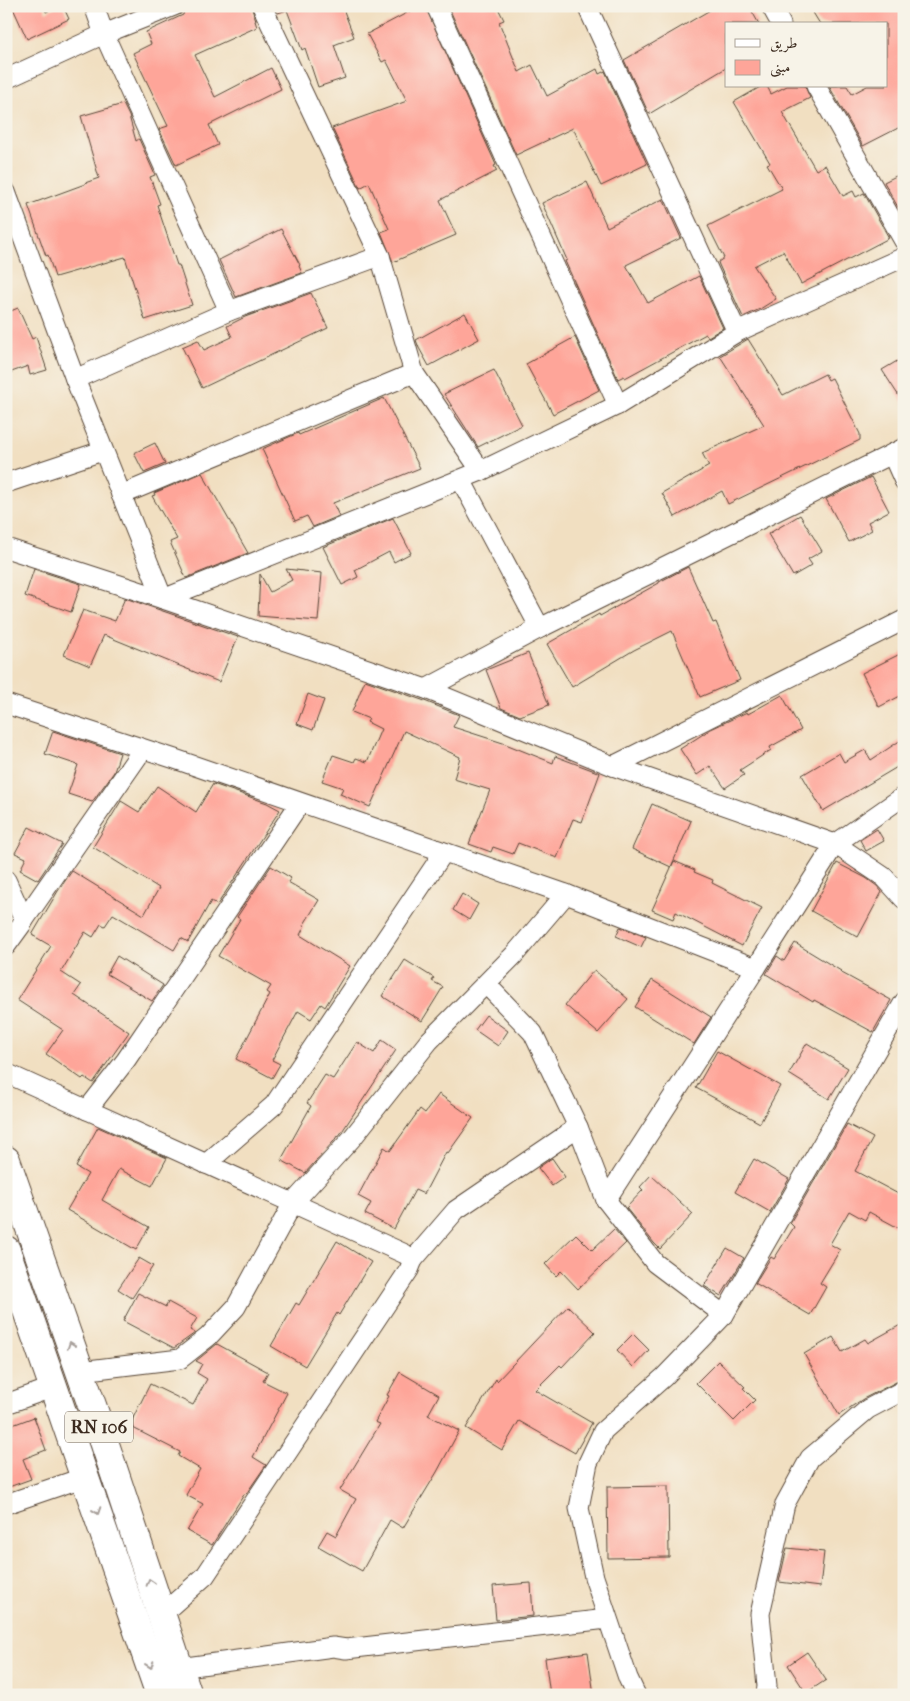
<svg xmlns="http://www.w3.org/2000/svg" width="910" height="1701" font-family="'IM FELL French Canon',Amiri,serif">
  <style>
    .building { fill: #fea599 }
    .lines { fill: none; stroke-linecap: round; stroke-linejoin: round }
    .street-casing { stroke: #564536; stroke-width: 21 }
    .primary-casing { stroke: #564536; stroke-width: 30 }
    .street { stroke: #fff; stroke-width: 19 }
    .primary { stroke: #fff; stroke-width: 28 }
    .oneway { stroke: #a79f9a }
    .labels { text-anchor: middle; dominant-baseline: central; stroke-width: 4; stroke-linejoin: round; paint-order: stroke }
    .shield { fill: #f7f3e8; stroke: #73665b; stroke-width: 1 }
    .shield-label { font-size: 18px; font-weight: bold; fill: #3b2a1e }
  </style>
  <rect width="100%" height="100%" fill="#f7f3e8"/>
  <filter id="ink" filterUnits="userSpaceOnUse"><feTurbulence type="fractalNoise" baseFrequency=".02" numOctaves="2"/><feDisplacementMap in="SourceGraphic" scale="10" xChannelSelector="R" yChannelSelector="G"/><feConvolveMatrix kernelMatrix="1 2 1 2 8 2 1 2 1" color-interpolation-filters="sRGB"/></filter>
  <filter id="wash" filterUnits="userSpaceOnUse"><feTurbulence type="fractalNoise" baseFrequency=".0096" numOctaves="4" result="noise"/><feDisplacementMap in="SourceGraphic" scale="20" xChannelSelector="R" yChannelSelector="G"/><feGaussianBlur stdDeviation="1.12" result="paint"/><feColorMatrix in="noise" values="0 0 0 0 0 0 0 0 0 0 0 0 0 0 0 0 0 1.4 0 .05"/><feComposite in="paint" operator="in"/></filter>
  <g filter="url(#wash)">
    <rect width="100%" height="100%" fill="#f1dfc1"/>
    <g id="blocks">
      <g class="building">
        <polygon points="12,6 44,6 46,12 58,6 63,6 69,19 27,39"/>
        <polygon points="185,6 251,6 256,21 255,21 257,27 195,55 215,97 271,68 281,89 209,125 218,145 176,165 159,129 168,126 133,53 151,44 146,32 183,15"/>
        <polygon points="275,6 342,6 354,37 334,45 345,78 318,87 305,48 302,50 287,10 278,13"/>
        <polygon points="420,6 425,6 496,165 494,166 497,171 440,200 456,235 393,262 381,232 389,229 369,183 360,188 332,128 407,101 386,60 382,62 367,34"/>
        <polygon points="448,6 497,6 504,20 499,22 519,72 532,65 547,96 597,69 599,74 605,71 647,164 601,186 573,128 516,155"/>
        <polygon points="717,6 749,6 759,24 726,24 726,68 649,114 624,60"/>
        <polygon points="809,6 904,6 904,125 863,146 829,86 847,86 852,94 867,86 886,86 886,24 820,24"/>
        <polygon points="762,86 767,86 771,94 787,86 805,86 810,98 782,112 816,170 825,165 843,196 853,191 856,197 864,193 889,238 801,284 783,251 754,266 776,299 760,309 743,317 719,265 718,262 724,258 708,226 782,189 767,164 770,163 734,102"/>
        <polygon points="123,104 129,116 136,141 139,139 155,175 150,177 160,204 157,205 177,265 179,265 192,305 145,320 125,257 55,277 48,255 46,256 28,205 85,184 85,183 99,178 81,116"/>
        <polygon points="904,172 904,218 884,182"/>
        <polygon points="587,182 607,227 663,199 681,238 626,265 648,303 699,276 723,328 708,337 706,334 625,378 624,376 618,379 565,261 567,260 542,203"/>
        <polygon points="281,229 300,265 299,266 302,273 236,297 219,260"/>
        <polygon points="311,293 328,328 202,388 182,347 198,340 204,350 232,337 227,326 245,317"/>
        <polygon points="18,308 32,339 36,337 47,370 30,375 28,366 6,374 6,313"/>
        <polygon points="465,313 479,339 429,366 419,348 416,340"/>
        <polygon points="575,337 599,390 553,414 526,364"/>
        <polygon points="748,339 783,395 825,374 828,380 832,378 860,434 860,440 728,504 722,491 675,517 662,493 709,466 702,453 764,425 720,356"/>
        <polygon points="904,357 904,404 882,370"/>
        <polygon points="494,370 522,425 478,447 444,394"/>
        <polygon points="384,398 420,468 333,503 339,516 313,527 307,516 295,521 262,449 298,433 299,435"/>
        <polygon points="155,443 165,464 144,473 134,453"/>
        <polygon points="202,473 248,553 186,578 170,542 177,539 152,496 155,495 154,493"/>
        <polygon points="871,477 889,511 868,522 872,530 849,542 826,499"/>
        <polygon points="800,515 822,551 808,559 812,565 793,576 768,534"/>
        <polygon points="393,518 411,553 394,562 389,552 355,570 358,577 342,585 323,547"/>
        <polygon points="688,567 713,623 716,622 740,680 700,697 672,631 634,650 572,687 547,644 599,614 600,616 659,583 659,582"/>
        <polygon points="34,569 81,584 71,612 25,596"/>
        <polygon points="286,569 322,573 318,621 258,616 260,574 270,592 292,580"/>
        <polygon points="125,598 238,637 219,682 104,635 90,666 64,655 83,610 115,621"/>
        <polygon points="904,652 904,694 879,707 862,673"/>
        <polygon points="528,653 549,705 520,716 501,708 486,670"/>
        <polygon points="365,680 422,700 459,715 453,727 503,743 553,763 555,756 600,773 582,822 573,819 557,858 518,843 513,854 493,847 491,852 469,844 490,790 454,779 460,757 404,731 370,807 340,794 343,788 322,781 333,755 354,762 356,758 367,762 381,729 367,722 369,719 352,712"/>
        <polygon points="308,694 324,700 313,730 297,724"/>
        <polygon points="782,695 801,730 770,747 771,750 740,770 744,775 725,788 710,766 697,775 680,749 711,729 747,712 748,714"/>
        <polygon points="53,731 120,753 114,772 92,802 68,794 78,765 45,754"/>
        <polygon points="904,738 904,763 823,811 802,775 839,753 844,762 865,750 871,760"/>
        <polygon points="213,784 267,803 280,810 217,905 211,901 188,942 181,938 174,950 113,914 105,926 101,924 93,937 85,932 61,972 81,985 74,995 129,1032 93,1083 84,1077 82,1079 46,1054 63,1030 17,1000 51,946 32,935 58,891 72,871 144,915 159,888 93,847 121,801 139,812 157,786 196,812"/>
        <polygon points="652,804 691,821 671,867 632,849"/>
        <polygon points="29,827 62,844 38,880 20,870 26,858 15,853"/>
        <polygon points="877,829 884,841 866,851 860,840"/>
        <polygon points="674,861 695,870 694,872 713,880 712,883 762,908 742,946 676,912 673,919 652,910"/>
        <polygon points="837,863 866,878 877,886 882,892 858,937 811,911"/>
        <polygon points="271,866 291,878 288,882 319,900 303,926 304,927 300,935 350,966 325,1007 321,1004 311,1019 298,1011 272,1060 280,1064 272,1078 236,1059 270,994 267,992 271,986 218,956 240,919 237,917"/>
        <polygon points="462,894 478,904 469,920 453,910"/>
        <polygon points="620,927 646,937 641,947 616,936"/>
        <polygon points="795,943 841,971 840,972 891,1000 873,1032 814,1000 813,1002 766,974 777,956 784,961"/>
        <polygon points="117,956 163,985 152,1001 107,974"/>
        <polygon points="405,960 434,978 432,981 443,987 422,1021 382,996"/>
        <polygon points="594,970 628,999 598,1033 565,1005"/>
        <polygon points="652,980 711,1017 694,1044 635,1007"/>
        <polygon points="486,1015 508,1031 498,1046 475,1030"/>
        <polygon points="382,1040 396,1050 341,1133 338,1137 337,1136 334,1141 305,1173 281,1160 311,1106 307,1103 325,1075 333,1079 357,1042 374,1053"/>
        <polygon points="807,1043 848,1068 829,1099 789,1074"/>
        <polygon points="717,1051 780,1086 760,1123 696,1088"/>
        <polygon points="439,1094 473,1118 448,1153 446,1152 424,1194 415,1190 394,1229 365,1214 371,1203 358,1196 384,1147 390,1151 420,1109 425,1113"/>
        <polygon points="847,1124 873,1138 855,1171 904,1197 904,1231 869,1212 865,1220 849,1211 830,1244 840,1250 820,1283 826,1287 810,1315 755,1283 771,1257 774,1259 794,1227 790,1223"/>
        <polygon points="98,1127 167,1158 152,1186 119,1169 102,1200 149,1227 136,1250 67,1210 88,1174 76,1167"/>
        <polygon points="552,1158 565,1177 552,1186 538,1168"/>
        <polygon points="754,1159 789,1179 770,1212 735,1192"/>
        <polygon points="651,1175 693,1214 660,1249 654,1243 626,1208 643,1190 640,1187"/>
        <polygon points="614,1229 626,1243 578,1289 561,1271 556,1276 545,1264 576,1234 592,1250"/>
        <polygon points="337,1241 371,1262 339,1315 337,1313 305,1366 271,1346 296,1303 299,1305"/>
        <polygon points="727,1248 744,1258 721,1296 704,1286"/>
        <polygon points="139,1258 153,1266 132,1298 118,1289"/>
        <polygon points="138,1293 166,1307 168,1302 197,1318 190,1330 195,1333 174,1348 123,1321"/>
        <polygon points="568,1306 595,1332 562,1367 560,1365 535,1390 592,1423 575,1453 519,1421 502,1450 466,1428 496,1379 497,1381"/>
        <polygon points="904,1323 904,1378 863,1399 839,1415 804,1354 833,1337 842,1352 865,1339 868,1343"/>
        <polygon points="633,1334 649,1350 633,1367 617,1350"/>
        <polygon points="217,1344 268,1372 263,1381 287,1393 253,1457 266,1465 246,1494 245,1493 212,1545 187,1531 203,1504 186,1495 200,1469 178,1456 180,1452 129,1426 150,1384 193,1405 207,1379 197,1373 202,1364 196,1361"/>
        <polygon points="718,1361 745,1387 743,1388 755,1400 734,1421 696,1383"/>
        <polygon points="400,1372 439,1395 428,1415 459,1431 437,1472 403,1528 390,1520 362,1571 318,1546 327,1531 336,1536 356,1499 340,1490 380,1424 375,1422 389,1396 387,1395"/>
        <polygon points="34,1417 46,1450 23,1459 31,1479 6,1488 6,1419 8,1419 10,1426"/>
        <polygon points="668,1486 669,1557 608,1558 607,1487"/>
        <polygon points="787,1548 824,1552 820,1587 779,1582"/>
        <polygon points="531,1583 533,1616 496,1620 493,1586"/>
        <polygon points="588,1652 594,1695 550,1695 545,1658"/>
        <polygon points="807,1652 826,1680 806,1693 788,1665"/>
      </g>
    </g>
  </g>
  <g filter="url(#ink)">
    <use href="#blocks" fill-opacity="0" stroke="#564536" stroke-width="1"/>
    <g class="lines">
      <defs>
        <g id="street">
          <polyline points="262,6 380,256 414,373 481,471"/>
          <polyline points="436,6 618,405"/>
          <polyline points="587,6 737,332"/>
          <polyline points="771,6 781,24"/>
          <polyline points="6,79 104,34 174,6"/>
          <polyline points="816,86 904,241"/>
          <polyline points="6,192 75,379 163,599 481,471 618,405 737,332 904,257"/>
          <polyline points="229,311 380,256"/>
          <polyline points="75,379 229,311 104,34 94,6"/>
          <polyline points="892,454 904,481"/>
          <polyline points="461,480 540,628"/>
          <polyline points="6,483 102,451 104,453"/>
          <polyline points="121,495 414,373"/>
          <polyline points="6,548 163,599 426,689 613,766 835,844 884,877 904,899"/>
          <polyline points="426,689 540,628 904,448"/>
          <polyline points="6,704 175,759 566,894 756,968 835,844 904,796"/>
          <polyline points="613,766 904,620"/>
          <polyline points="6,880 24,920 22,924 6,946"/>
          <polyline points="24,920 143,749"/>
          <polyline points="486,984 533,1033 578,1127 606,1200 655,1263 724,1315"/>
          <polyline points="6,1073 405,1254 413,1260 409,1270 205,1576 161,1615"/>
          <polyline points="87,1110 126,1060 300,803"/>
          <polyline points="206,1164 274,1105 444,852"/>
          <polyline points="606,1200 756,968"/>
          <polyline points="413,1260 456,1210 578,1127"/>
          <polyline points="80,1371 180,1359 208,1337 236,1307 293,1203 353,1137 429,1041 514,955 566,894"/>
          <polyline points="6,1404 54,1387"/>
          <polyline points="6,1504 85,1477"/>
          <polyline points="179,1668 333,1647 346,1649 607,1619"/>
          <polyline points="636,1695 628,1678 594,1577 579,1508 588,1463 603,1431 664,1377 724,1315 904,1002"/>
          <polyline points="766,1695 767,1686 760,1614 785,1504 810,1458 868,1409 904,1390"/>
        </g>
        <g id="primary">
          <polyline points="6,1160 95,1414 188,1695"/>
          <polyline points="6,1250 160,1695"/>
        </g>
      </defs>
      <use href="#street" class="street-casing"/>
      <use href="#primary" class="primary-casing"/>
      <use href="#street" class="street"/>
      <use href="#primary" class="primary"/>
    </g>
    <defs><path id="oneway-chevron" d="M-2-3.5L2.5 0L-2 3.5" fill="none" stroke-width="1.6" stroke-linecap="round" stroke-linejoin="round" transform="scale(1.25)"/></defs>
    <g class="oneway">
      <use href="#oneway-chevron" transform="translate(71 1345) rotate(-109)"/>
      <use href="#oneway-chevron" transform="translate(97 1511) rotate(71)"/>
      <use href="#oneway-chevron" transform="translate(150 1582) rotate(-108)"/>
      <use href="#oneway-chevron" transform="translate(150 1665) rotate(71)"/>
    </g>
  </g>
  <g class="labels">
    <rect class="shield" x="65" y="1411.5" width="68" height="31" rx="4"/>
    <g class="shield-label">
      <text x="99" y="1427">RN 106</text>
    </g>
  </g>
  <rect width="910" height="1701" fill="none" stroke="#f7f3e8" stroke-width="25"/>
  <rect x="725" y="22" width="162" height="65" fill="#f7f3e8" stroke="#aca397"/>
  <rect x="735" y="39" width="25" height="8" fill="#ffffff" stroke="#aca397"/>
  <text x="770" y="48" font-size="15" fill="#3b2a1e">طريق</text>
  <rect x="735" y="60" width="25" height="15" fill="#fea599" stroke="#aca397"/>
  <text x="770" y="72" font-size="15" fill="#3b2a1e">مبنى</text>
</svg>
